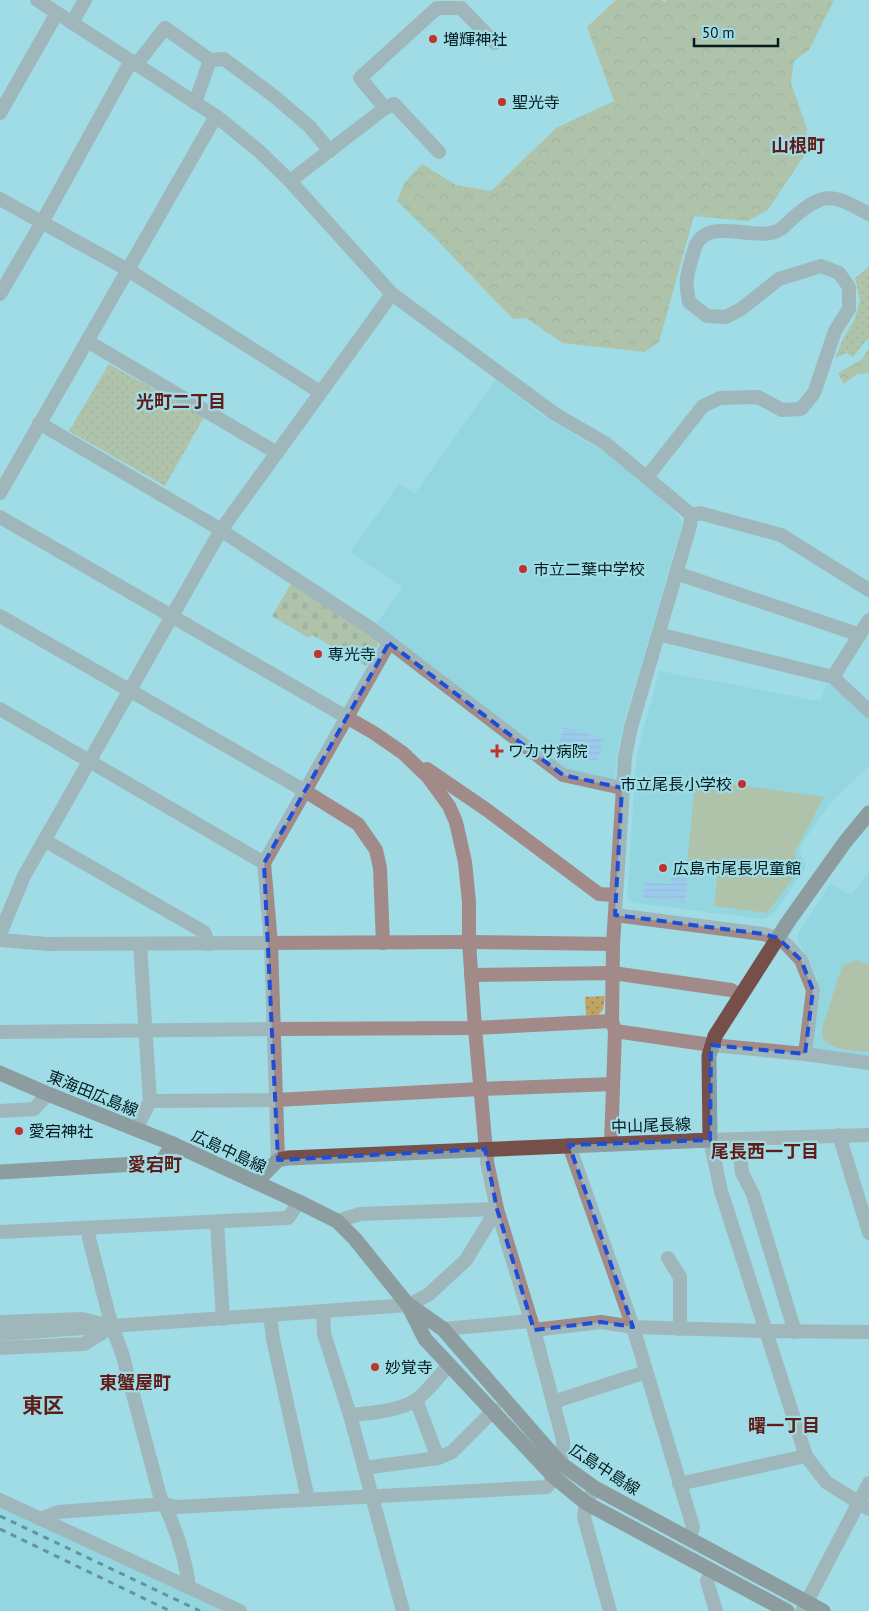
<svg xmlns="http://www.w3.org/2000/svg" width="869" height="1611" font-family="'PT Sans','Noto Sans JP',sans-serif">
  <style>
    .built { fill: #88cfd8 }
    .forest { fill: url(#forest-crowns) }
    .cemetery { fill: url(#cemetery-stones) }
    .park { fill: url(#park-dots) }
    .garden { fill: #c0a463 }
    .water { fill: url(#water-rules) }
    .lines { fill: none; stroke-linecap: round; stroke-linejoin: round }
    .minor { stroke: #a18a87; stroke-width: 14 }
    .major { stroke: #764f4b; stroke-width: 15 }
    .rail { stroke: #1e3c41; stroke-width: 3; stroke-dasharray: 6 6; stroke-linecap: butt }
    .marked { fill: none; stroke: #1d4ed8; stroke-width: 4; stroke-dasharray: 10 6; stroke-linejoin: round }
    .poi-dot { fill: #c0322e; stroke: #9fdce5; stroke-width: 2 }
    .labels { text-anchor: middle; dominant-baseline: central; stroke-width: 4.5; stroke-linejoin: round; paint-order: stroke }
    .poi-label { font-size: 16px; fill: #031b1f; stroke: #9fdce5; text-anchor: start }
    .street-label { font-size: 16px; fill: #031b1f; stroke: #9fdce5 }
    .neighbourhood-label { font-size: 18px; font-weight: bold; fill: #601c18; stroke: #9fdce5 }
    .district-label { font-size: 21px; font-weight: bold; fill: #601c18; stroke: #9fdce5 }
  </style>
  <defs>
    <pattern id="forest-crowns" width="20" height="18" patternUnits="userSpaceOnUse" patternTransform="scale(1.25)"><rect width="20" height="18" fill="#c0a463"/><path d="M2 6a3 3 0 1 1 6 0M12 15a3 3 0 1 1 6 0" fill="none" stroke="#9a8551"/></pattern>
    <pattern id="cemetery-stones" width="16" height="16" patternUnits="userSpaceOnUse" patternTransform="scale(1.25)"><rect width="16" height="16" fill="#c0a463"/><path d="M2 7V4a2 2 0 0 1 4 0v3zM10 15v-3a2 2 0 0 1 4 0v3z" fill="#9a8551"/></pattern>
    <pattern id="park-dots" width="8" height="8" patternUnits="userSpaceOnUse" patternTransform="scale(1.25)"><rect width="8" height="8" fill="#c0a463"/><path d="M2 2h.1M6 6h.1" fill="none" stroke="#9a8551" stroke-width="1.8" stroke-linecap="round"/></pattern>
    <pattern id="water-rules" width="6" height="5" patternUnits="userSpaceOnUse" patternTransform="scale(1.25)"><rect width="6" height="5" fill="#9ab4f3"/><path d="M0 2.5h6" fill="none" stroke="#839ad0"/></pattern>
  </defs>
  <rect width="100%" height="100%" fill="#9fdce5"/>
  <g class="built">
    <polygon points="496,379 541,415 606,453 674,510 681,520 682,525 623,726 617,756 614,781 567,770 376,625 402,587 350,552 399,484 415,493"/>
    <polygon points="660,671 820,701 827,684 836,688 869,717 869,766 830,803 802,844 800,854 806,867 774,914 763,919 633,903 627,898 636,760 643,730"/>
    <polygon points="869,872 869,1060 817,1052 812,1046 818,978 796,937 830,884 851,895"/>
    <polygon points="0,1505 223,1611 0,1611"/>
  </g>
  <g class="forest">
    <polygon points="616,0 661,0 665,2 667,0 834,0 809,50 794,61 791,83 807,129 804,156 767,211 747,221 694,216 659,342 645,352 563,343 526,318 513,319 437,240 397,201 405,182 422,164 456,185 491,191 556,128 614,101 587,27"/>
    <polygon points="869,349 869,373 857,374 844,384 838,373 861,360"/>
  </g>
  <polygon class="cemetery" points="292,582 377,639 378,645 366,666 312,635 309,638 272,616"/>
  <g class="park">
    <polygon points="869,267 869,337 853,357 847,353 835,358 844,337 854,321 860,301 855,278"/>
    <polygon points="109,364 204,417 165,486 69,431"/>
    <polygon points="605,996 603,1010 598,1015 586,1015 585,997"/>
  </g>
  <g class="garden">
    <polygon points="704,780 824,797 795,852 798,872 767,913 714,906 718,870 687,864 695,786"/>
    <path d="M857,960L869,965V1052C857,1051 828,1050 823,1038C822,1035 822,1032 822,1029L840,972L843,965Z"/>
  </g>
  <g class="water">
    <polygon points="564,727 604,739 597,762 557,749"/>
    <polygon points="672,877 688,879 684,903 643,897 645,881 670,884"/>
  </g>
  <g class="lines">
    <g class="minor">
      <polyline points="37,0 216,116 259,151 290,181 392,294 555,414 605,443 688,512 691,516 690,526 631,727 625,757 613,944 612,1021 615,1031 711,1045 805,1054 869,1063"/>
      <polyline points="72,23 85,0"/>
      <polyline points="210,60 224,59 275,97 310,127 330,151"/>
      <polyline points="136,65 165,28 210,60 195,103"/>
      <polyline points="385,108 360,78 437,8 461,8 495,43"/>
      <polyline points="0,113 57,13"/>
      <polyline points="290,181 385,108 394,104 439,152"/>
      <polyline points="0,199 128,270 320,392"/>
      <polyline points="0,294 45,217 131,61"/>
      <polyline points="87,341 277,453"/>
      <polyline points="39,423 213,525 372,629 563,775 622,788"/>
      <path d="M647,477L703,406L720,398L758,397L782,410L801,409L814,393L835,331L849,309V287L839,273L821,266L779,279L741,309L726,317L707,316L689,302C685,280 686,279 692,257C694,253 694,247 697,243C712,218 754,241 777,231C783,229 789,221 794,217C826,189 835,196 869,214"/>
      <polyline points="0,493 216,116"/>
      <polyline points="691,516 700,513 781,535 869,590"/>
      <polyline points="0,517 374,733 403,753 428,777 449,806 456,822 465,862 469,902 469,942 475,1028 487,1162 497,1209 534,1330 563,1440 563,1446 560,1463 554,1477 547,1487 176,1507 164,1504 58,1512 41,1519"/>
      <polyline points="676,573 860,635"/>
      <polyline points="0,616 305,791 358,824 376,850 380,868 383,943"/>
      <polyline points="658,634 833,677 869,711"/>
      <polyline points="833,677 869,620"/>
      <polyline points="0,709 264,863"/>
      <polyline points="427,769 487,810 599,894 616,895"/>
      <polyline points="44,840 204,932 209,944"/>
      <polyline points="615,915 763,934 778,938 786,944 801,960 813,990 805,1054"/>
      <polyline points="0,934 24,876 221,530 392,294"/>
      <polyline points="0,940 48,944 469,942 613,944"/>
      <polyline points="471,975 613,973 731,990 741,996"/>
      <polyline points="0,1032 273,1029 475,1028 612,1021"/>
      <polyline points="150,1101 276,1100 480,1089 613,1084"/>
      <polyline points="0,1111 34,1109 48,1094"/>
      <polyline points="136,1129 150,1101 140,944"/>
      <polyline points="839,1135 869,1233"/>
      <polyline points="869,1135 710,1140 721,1191 806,1456 826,1482 869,1509"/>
      <polyline points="739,1139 742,1173 753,1194 795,1332"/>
      <polyline points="611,1144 615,1031"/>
      <polyline points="569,1145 633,1327 693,1527 689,1539"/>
      <polyline points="278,1160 271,944 264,863 389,643"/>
      <polyline points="337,1221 360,1214 497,1209"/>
      <polyline points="217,1222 223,1319"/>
      <path d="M89,1228V1238L112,1327L122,1353L160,1496C174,1523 185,1556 189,1587"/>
      <polyline points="0,1232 288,1218 299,1202"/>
      <polyline points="668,1258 680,1277 680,1329"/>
      <polyline points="323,1311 324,1334 350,1415 403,1611"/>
      <polyline points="270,1315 273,1339 308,1499"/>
      <polyline points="0,1322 82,1319 102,1324"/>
      <polyline points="443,1329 531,1321"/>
      <polyline points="534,1330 601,1322 633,1327 766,1331 869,1332"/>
      <polyline points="0,1334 408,1305 428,1295 466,1260 497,1209"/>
      <polyline points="0,1348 84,1344 110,1328"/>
      <polyline points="416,1400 438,1458"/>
      <polyline points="553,1402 646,1372"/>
      <path d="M350,1415C370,1413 400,1411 416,1400C427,1392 439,1376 449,1365"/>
      <polyline points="364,1468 438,1458 452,1452 494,1410"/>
      <polyline points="679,1484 806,1456"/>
      <polyline points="595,1488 586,1503 584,1517 610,1611"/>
      <polyline points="0,1500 240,1611"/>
      <polyline points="712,1571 707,1581 716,1611"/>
      <polyline points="802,1611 869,1483"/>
    </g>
    <g class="major">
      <polyline points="0,1073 48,1094 173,1144 299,1202 337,1221 355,1239 408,1305 425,1339 554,1477 586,1503 787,1611"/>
      <polyline points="0,1172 153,1163 163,1160 173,1144"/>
      <polyline points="256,1182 278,1160 288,1158 710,1140 709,1056 715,1036 788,922 845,842 869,813"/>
      <polyline points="409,1305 443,1329 560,1463 595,1488 823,1611"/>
    </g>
    <g class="rail">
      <polyline points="0,1516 200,1611"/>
      <polyline points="0,1529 170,1611"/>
    </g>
  </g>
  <path d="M0 0H869V1611H0ZM389,643L563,775L622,788L615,915L763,934L778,938L801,960L813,990L805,1054L711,1045L710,1140L569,1145L633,1327L601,1322L534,1330L497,1209L485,1149L278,1160L264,863Z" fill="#9fdce5" fill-opacity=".55" fill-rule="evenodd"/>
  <path class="marked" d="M389,643L563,775L622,788L615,915L763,934L778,938L801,960L813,990L805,1054L711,1045L710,1140L569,1145L633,1327L601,1322L534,1330L497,1209L485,1149L278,1160L264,863Z"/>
  <g class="poi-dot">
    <circle cx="433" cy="39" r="5"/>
    <circle cx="502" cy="102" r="5"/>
    <circle cx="523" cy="569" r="5"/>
    <circle cx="318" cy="654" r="5"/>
    <path d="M494.5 743.5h5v5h5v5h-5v5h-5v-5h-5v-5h5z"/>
    <circle cx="742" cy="784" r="5"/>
    <circle cx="663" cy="868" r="5"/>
    <circle cx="19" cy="1131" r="5"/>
    <circle cx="375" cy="1367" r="5"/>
  </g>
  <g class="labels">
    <g class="poi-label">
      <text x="443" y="39">増輝神社</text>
      <text x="512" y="102">聖光寺</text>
      <text x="533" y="569">市立二葉中学校</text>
      <text x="328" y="654">専光寺</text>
      <text x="508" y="751">ワカサ病院</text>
      <text x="732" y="784" text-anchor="end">市立尾長小学校</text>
      <text x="673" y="868">広島市尾長児童館</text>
      <text x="29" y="1131">愛宕神社</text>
      <text x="385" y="1367">妙覚寺</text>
    </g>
    <g class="street-label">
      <text transform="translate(93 1093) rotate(22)">東海田広島線</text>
      <text transform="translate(651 1125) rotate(-2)">中山尾長線</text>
      <text transform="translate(229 1151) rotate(25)">広島中島線</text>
      <text transform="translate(605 1469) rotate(33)">広島中島線</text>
    </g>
    <g class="neighbourhood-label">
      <text x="798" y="145">山根町</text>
      <text x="181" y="401">光町二丁目</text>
      <text x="765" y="1151">尾長西一丁目</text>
      <text x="155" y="1164">愛宕町</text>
      <text x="135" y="1382">東蟹屋町</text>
      <text x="784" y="1425">曙一丁目</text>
    </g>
    <g class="district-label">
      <text x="43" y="1405">東区</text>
    </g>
  </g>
  <path d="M694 38v8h84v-8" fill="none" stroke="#031b1f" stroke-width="2.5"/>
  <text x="702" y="38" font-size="15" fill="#031b1f" stroke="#9fdce5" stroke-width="4" paint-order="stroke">50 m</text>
</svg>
